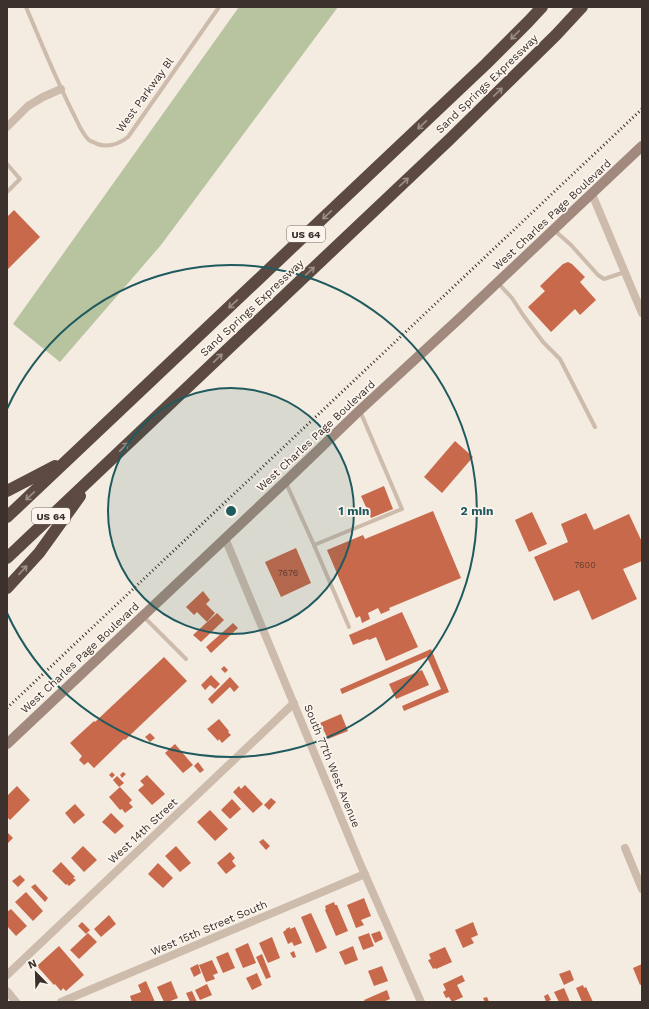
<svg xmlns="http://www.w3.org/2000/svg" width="649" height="1009" font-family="'Work Sans',sans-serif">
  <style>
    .green { fill: #b8c4a0 }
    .building { fill: #c8694b }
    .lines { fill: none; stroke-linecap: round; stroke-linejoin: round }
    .lane { stroke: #cdbbac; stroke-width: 4 }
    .street { stroke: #cdbbac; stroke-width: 8 }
    .secondary { stroke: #a18a7d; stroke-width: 10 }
    .highway { stroke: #5c4a42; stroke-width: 12 }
    .rail { stroke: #3b302b; stroke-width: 3; stroke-dasharray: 1 3; stroke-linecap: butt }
    .oneway { stroke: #9c8e87 }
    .ring { fill: none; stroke: #1f5a5e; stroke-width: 2 }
    .labels { text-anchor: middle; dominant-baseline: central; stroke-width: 3.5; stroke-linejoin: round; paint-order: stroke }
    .number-label { font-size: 9px; fill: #5e3e33 }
    .shield { fill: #fbf5ee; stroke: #756b66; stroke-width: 1 }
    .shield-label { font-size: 10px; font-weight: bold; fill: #3b302b }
    .street-label { font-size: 11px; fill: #3b302b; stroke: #fbf5ee }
    .centre { fill: #1f5a5e; stroke: #fbf5ee; stroke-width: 2 }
    .ring-label { font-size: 12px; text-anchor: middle; font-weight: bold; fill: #1f5a5e; stroke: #fbf5ee; stroke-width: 3.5; stroke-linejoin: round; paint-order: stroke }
  </style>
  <rect width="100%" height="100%" fill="#f4ebe1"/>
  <polygon class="green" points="239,7 338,7 161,245 60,362 13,324"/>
  <g class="building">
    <polygon points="14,210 40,237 7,270 7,217"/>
    <polygon points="568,262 572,264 585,277 580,282 596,300 580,315 575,309 551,332 528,307 545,291 540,286 563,264"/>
    <polygon points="455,441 473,457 442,493 424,477"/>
    <polygon points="384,486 393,509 371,518 361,496"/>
    <polygon points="433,511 461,578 389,608 390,610 381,614 378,608 368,613 370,619 362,623 360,616 356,618 327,550 363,535 365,539"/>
    <polygon points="532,512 547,544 529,552 515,520"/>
    <polygon points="586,513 594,530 629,514 642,542 642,561 623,569 637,599 592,620 579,590 554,601 534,557 568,542 561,524"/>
    <polygon points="296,548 311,583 281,597 265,562"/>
    <polygon points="203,591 210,600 206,604 215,613 207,622 197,612 194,615 186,607"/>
    <polygon points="402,612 418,647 386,661 376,637 369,640 368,639 353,645 349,635"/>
    <polygon points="217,613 224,620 201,642 193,635"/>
    <polygon points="233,623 238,628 211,653 206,647"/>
    <polygon points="431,649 449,692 404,711 402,706 441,689 427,657 342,694 340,689"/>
    <polygon points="164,657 187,681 125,740 124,739 94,768 88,762 84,765 79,760 82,756 70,743 94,721 95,722"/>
    <polygon points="224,666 228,670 225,673 221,669"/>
    <polygon points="422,670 429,685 396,699 389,684"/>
    <polygon points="211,675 220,684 215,689 210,685 205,690 201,685"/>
    <polygon points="230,677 239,687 234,692 230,687 212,704 208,699"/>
    <polygon points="341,714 348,731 328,739 320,723"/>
    <polygon points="219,719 229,731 228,732 231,735 222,743 219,739 218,741 207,729"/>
    <polygon points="150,733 155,738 150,742 145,737"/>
    <polygon points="175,744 193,765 183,773 165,753"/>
    <polygon points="198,762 204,770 200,773 194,766"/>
    <polygon points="112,772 115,775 112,778 109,775"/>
    <polygon points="123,772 126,774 122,778 120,775"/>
    <polygon points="147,775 165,794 152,805 138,790 144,785 140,781"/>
    <polygon points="117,776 124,783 119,787 113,780"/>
    <polygon points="245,785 263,804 253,813 233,792 239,786 241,789"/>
    <polygon points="17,786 30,800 10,820 7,817 7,796"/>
    <polygon points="120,787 132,800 129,803 133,807 125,813 122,809 120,810 109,797"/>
    <polygon points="271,798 276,802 269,810 264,805"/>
    <polygon points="232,799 241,809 230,819 221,810"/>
    <polygon points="75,804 85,815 74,824 65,813"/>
    <polygon points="210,810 228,829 215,841 197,822"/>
    <polygon points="111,813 124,826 115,834 102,822"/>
    <polygon points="7,832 13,838 7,844"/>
    <polygon points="263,839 270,846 266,850 259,842"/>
    <polygon points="83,846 97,860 84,872 71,858"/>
    <polygon points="176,846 191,863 180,872 165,856"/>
    <polygon points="230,852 235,858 232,861 236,866 226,874 217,863"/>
    <polygon points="61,862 75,877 73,878 76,880 69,886 67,884 66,885 52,871"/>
    <polygon points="158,863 173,878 163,888 148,874"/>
    <polygon points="20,875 25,880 18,887 12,881"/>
    <polygon points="35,884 48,898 45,902 31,887"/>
    <polygon points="26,892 43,911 33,921 15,902"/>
    <polygon points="364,898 371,916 361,920 364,925 356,928 347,905"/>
    <polygon points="334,902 335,905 337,905 348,931 336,936 325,910 326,909 325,906"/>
    <polygon points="11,909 27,926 16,936 7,926 7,912"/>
    <polygon points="311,913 327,948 316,953 301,917"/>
    <polygon points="109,915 116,924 101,937 94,929"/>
    <polygon points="82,922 90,930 86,934 78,926"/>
    <polygon points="473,922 478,935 471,938 474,943 463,948 455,930"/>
    <polygon points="290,927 290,929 295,927 302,943 294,946 292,942 288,944 283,932 286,930 286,929"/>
    <polygon points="380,931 383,939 375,943 371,934"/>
    <polygon points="88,933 97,942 79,959 70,950"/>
    <polygon points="369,933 374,946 363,950 358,937"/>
    <polygon points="272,937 280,958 268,963 259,943"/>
    <polygon points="248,943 256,963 243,968 235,949"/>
    <polygon points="59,946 84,975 66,991 63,988 61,991 55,984 54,985 37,966"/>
    <polygon points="353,946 358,960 345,965 339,952"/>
    <polygon points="445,947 452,962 436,969 435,968 433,969 428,960 431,959 429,954"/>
    <polygon points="294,951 296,957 293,958 290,953"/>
    <polygon points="228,952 235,968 223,973 216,957"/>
    <polygon points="262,954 271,977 266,979 256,957"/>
    <polygon points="212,960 218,973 213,975 215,979 206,982 199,965"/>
    <polygon points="198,964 201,973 194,977 190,968"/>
    <polygon points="642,964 642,984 640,985 633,968"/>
    <polygon points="382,966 388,981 374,986 368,971"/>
    <polygon points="570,970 574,980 564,985 559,974"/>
    <polygon points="257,973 262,985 252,990 246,978"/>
    <polygon points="462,975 465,981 457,985 463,997 452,1002 449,997 446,998 443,992 446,990 443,984"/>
    <polygon points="146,981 155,1002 132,1002 130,996 141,992 138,985"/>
    <polygon points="171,981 178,998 168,1002 164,1002 157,987"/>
    <polygon points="207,984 212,995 200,1000 195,990"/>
    <polygon points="583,985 584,988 586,987 593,1002 582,1002 576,988"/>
    <polygon points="564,988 570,1002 559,1002 554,992"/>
    <polygon points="387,990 390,999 383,1002 365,1002 364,1000"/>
    <polygon points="192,991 197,1002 190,1002 186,993"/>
    <polygon points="548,994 551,1000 546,1002 544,996"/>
    <polygon points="487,997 489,1002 485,1002 483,998"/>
  </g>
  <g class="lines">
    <g class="lane">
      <path d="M26,7C41,42 55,77 72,111C77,120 81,133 89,140C91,142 95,142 97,144C109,148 119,144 128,137L219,7"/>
      <polyline points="7,164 20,179 7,192"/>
      <polyline points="554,230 571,245 598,275 604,279 625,272"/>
      <polyline points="498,283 512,298 523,315 543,342 560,359 595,427"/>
      <polyline points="286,483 314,545 402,509 360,411"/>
      <polyline points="314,545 349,627"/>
      <polyline points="143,616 186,659"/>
    </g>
    <g class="street">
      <polyline points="7,127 28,106 43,97 61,89"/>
      <polyline points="592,194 642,313"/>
      <polyline points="225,538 359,861 421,1002"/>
      <polyline points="625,848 642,889"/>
      <polyline points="7,975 294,703"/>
      <polyline points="7,991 16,1002"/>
      <polyline points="61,1002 365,874"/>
    </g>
    <polyline class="secondary" points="7,744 285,482 360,410 461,317 642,146"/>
    <g class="highway">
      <polyline points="7,491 55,466"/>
      <polyline points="7,517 486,64 528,22 542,7"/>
      <polyline points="7,558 449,140 556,35 582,7"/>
      <polyline points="7,588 39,553 80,496"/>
    </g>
    <polyline class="rail" points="7,708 642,109"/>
  </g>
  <defs><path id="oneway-shaft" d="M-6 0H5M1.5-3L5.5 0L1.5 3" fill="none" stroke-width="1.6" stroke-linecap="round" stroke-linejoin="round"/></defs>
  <g class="oneway">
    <use href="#oneway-shaft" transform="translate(515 35) rotate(135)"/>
    <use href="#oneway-shaft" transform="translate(498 92) rotate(-44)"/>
    <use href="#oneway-shaft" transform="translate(422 125) rotate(137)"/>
    <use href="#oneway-shaft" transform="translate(404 182) rotate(-43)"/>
    <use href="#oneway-shaft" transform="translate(327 215) rotate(137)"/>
    <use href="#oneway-shaft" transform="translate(310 271) rotate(-43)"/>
    <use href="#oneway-shaft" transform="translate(233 304) rotate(137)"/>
    <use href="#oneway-shaft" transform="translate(218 358) rotate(-44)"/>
    <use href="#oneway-shaft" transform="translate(124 447) rotate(-44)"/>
    <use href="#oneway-shaft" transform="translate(30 496) rotate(137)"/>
    <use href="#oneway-shaft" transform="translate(23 570) rotate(-47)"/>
  </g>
  <circle cx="231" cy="511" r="123" fill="#1f5a5e" fill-opacity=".12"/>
  <g class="ring">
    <circle cx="231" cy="511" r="123"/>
    <path d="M7 409A246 246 0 1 1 7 613"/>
  </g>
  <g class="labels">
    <g class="number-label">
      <text x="585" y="565">7600</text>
      <text x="288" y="573">7676</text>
    </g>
    <g class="shield">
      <rect x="287" y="226" width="38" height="16" rx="3"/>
      <rect x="32" y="508" width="38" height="16" rx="3"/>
    </g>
    <g class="shield-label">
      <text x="306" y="234">US 64</text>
      <text x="51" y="516">US 64</text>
    </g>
    <g class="street-label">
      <text transform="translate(487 84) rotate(-44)">Sand Springs Expressway</text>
      <text transform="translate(145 95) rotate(-54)">West Parkway Bl</text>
      <text transform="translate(552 215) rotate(-43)">West Charles Page Boulevard</text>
      <text transform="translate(252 308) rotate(-43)">Sand Springs Expressway</text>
      <text transform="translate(316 436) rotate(-43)">West Charles Page Boulevard</text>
      <text transform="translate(80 658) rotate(-43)">West Charles Page Boulevard</text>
      <text transform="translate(332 766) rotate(68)">South 77th West Avenue</text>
      <text transform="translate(143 831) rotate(-43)">West 14th Street</text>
      <text transform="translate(209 928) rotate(-23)">West 15th Street South</text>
    </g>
  </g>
  <circle cx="231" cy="511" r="6" class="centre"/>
  <g class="ring-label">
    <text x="354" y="515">1 min</text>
    <text x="477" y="515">2 min</text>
  </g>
  <rect width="649" height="1009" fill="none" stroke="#3b302b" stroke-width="16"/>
  <g transform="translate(36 973) rotate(337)" stroke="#fbf5ee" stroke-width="3" paint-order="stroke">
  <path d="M0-3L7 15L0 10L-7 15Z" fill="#3b302b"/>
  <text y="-6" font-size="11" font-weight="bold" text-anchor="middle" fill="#3b302b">N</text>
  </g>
</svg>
